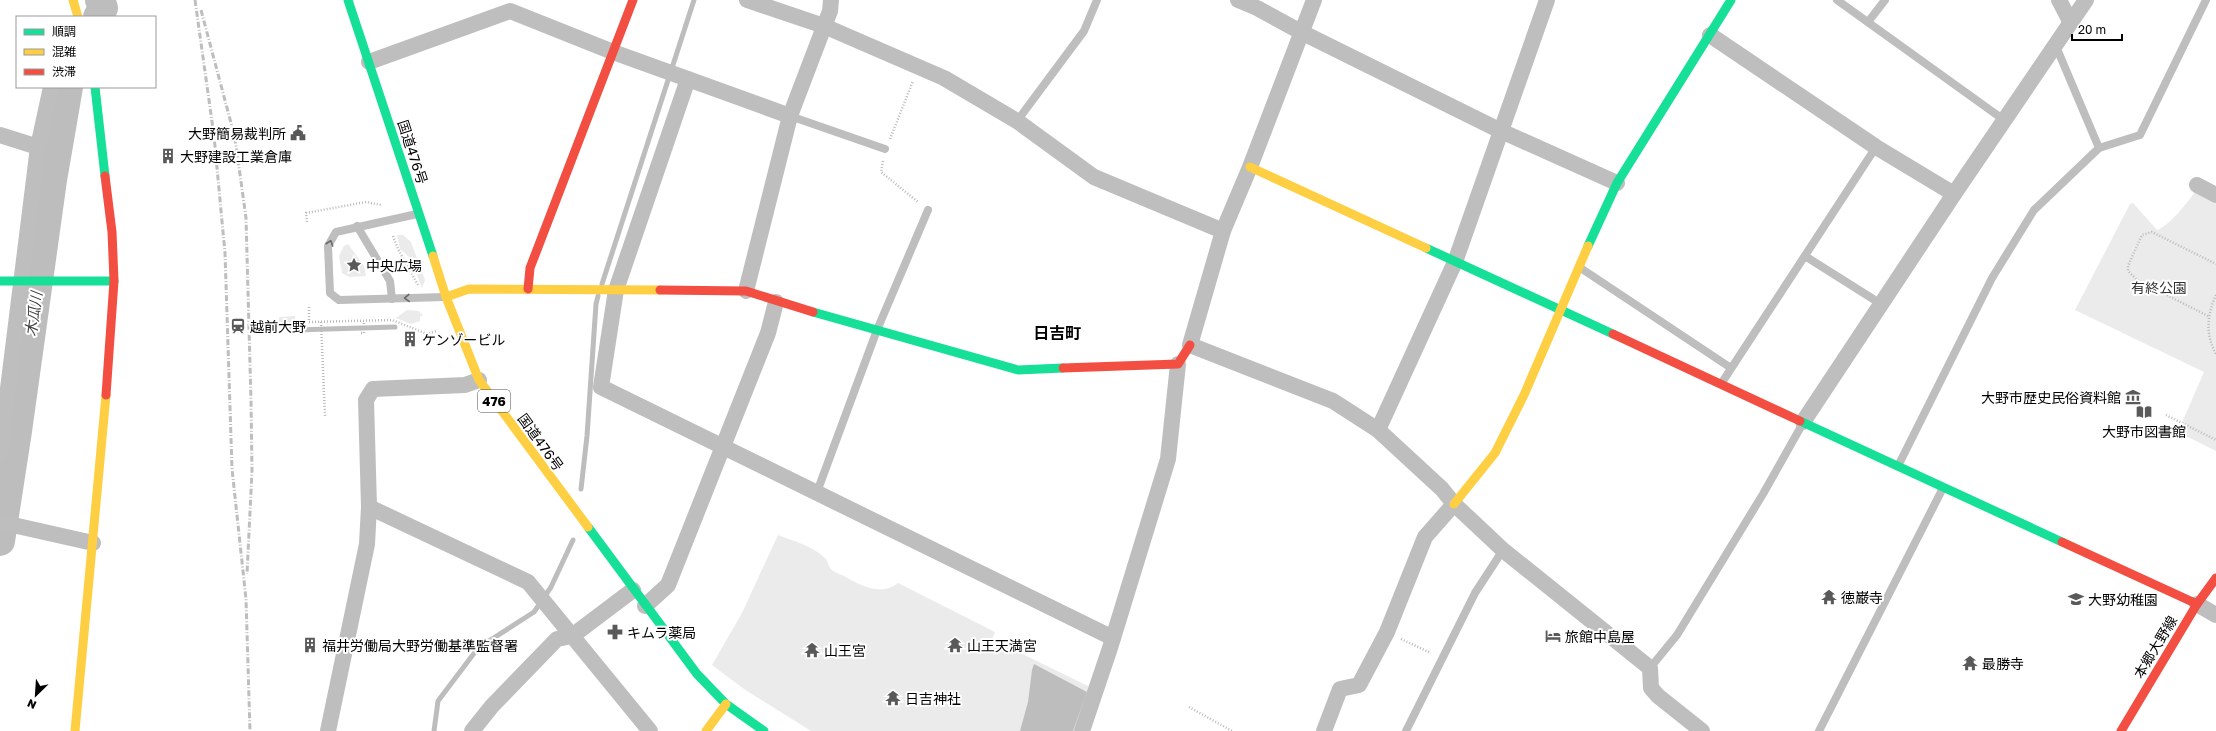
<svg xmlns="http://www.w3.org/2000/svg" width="2216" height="731" font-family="'Golos Text','Noto Sans JP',sans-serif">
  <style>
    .green { fill: #ebebeb }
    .water { fill: #bdbdbd }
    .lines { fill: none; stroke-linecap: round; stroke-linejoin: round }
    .stream { stroke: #bdbdbd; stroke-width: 5 }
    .river { stroke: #bdbdbd; stroke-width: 30 }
    .path { stroke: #b9b9b9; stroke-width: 2.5; stroke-dasharray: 1 2; stroke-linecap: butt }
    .lane { stroke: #bebebe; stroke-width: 8 }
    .street { stroke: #bebebe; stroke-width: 16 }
    .fast { stroke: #16e098; stroke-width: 9 }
    .slow { stroke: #ffcf43; stroke-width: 9 }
    .jam { stroke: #f24e42; stroke-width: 9 }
    .rail { stroke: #bebebe; stroke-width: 3; stroke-dasharray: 6 2 1 2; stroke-linecap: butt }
    .oneway { stroke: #686868 }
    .labels { text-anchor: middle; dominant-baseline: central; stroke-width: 4; stroke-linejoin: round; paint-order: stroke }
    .shield { fill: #fff; stroke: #4c4c4c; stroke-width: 1 }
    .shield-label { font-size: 13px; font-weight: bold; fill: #000 }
    .poi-label { font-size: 14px; fill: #000; stroke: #fff; text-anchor: start }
    .street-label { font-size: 14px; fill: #000; stroke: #fff }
    .park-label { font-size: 14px; fill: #313131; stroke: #fff }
    .water-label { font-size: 15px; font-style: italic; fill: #424242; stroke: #fff }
    .quarter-label { font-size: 16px; font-weight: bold; fill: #000; stroke: #fff }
  </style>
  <rect width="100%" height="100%" fill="#fff"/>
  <g class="green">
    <path d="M2196,190L2216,203V451L2178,432L2204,372L2075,310L2130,204L2133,203L2157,230C2168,227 2190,200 2196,190Z"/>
    <polygon points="397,235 403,235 411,242 425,280 422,288 411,259 400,249"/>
    <polygon points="348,244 364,266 366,276 349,277 342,273 339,256 344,246"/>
    <polygon points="407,310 419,311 423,316 420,316 420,321 411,324 396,318"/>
    <polygon points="295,316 295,328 293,331 280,331 279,317"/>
    <path d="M778,535C793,541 813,546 825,558C828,560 828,565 830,568C833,572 840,574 844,576C860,585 881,597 898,583L995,632L992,639L1092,688L1077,731H811L744,689L712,665L742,613Z"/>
  </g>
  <polygon class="water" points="1034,664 1087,692 1073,731 1020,731 1028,702 1032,670"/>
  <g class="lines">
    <g class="stream">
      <polyline points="602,284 694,0"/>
      <polyline points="289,327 295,330 395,327"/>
      <polyline points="581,489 587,436 596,304 598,296"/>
      <polyline points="434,731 438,701 478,648 534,612 551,587 573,540"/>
    </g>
    <g class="river">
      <polyline points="98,17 103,8 100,0"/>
      <polyline points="0,541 17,431 52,180 68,87"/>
    </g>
    <g class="path">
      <polyline points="890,139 913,81"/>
      <polyline points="883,161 881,172 918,202"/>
      <polyline points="307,222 306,213 366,202 381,205"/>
      <polyline points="393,236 398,249 418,285"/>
      <path d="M2216,295C2207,315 2205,334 2216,354"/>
      <polyline points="309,307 309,322 392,320 427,334 436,331"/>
      <polyline points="2208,316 2137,280 2128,271 2128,266 2142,235 2152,232 2216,264"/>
      <polyline points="321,322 325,416"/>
      <polyline points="361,333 364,333 364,321"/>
      <polyline points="2166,415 2216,440"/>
      <polyline points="1401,639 1431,653"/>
      <polyline points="1189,707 1232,731"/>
    </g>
    <g class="lane">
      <polyline points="1837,0 2004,120"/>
      <polyline points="1868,22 1885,0"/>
      <polyline points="2055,44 2099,148"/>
      <polyline points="790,116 885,149"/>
      <polyline points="1017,121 1084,31 1097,0"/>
      <polyline points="417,214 336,232 328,246 330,293 339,300 445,297"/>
      <polyline points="357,226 390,281 392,299"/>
      <polyline points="1805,256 1881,304"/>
      <polyline points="1579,267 1731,368"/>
      <polyline points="1721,384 1876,147"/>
      <polyline points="1898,466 1992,278 2034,210 2099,148 2140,135 2206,0"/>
      <polyline points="817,492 877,330 928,210"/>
      <polyline points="1650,668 1677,635 1763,494 1803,423"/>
      <polyline points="1406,731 1475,593 1503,550"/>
      <polyline points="1819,731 1943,488"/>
    </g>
    <g class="street">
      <polyline points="747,0 824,26 944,78 1017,121 1094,177 1223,231"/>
      <polyline points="1238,0 1257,8 1301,32 1501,131 1617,183"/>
      <polyline points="1314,0 1250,167 1223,231 1190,345 1333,401 1378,430 1442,489 1454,504 1503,550 1650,668 1651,688 1658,696 1702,731"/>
      <polyline points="2059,0 2070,21"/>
      <polyline points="1710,35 1876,147 1954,194"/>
      <polyline points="369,62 510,11 613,52 790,116"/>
      <polyline points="688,79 616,290 601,387 1113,638"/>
      <polyline points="0,135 38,147"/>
      <polyline points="2197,185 2216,195"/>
      <polyline points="746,291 790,116 830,11 831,0"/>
      <polyline points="1803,422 1954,194 2086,0"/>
      <polyline points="1378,430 1455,262 1547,0"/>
      <polyline points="0,453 38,147 51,87"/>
      <polyline points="369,507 528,582 650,731"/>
      <polyline points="0,522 93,543"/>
      <polyline points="2197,604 2216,615"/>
      <polyline points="645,606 668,585 768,333 776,302"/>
      <polyline points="328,731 367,544 369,507 366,400 373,389 465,385 479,380"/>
      <polyline points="472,731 492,706 557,639 572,636 633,590"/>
      <polyline points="1082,731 1110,648 1168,459 1178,364"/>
      <polyline points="1324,731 1340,689 1359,685 1387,632 1425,537 1454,504"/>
    </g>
    <g class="fast">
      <polyline points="348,0 433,256"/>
      <polyline points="95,87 105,176"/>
      <polyline points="1588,246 1617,183 1731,0"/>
      <polyline points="1426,248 1613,334"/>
      <polyline points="0,281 114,281"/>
      <polyline points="813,312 1018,370 1063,368"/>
      <polyline points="1800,421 2062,542"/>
      <polyline points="588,527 697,674 726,704 764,731"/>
    </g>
    <g class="slow">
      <polyline points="73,0 78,17"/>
      <polyline points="1250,167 1426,248"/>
      <polyline points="433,256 446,297 479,380 588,527"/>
      <polyline points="446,297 469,289 660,290"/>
      <polyline points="1454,504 1495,453 1524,395 1588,246"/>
      <polyline points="75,731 106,395"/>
      <polyline points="706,731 726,704"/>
    </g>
    <g class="jam">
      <polyline points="105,176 112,232 114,281 106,395"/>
      <polyline points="528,289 530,268 633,0"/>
      <polyline points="660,290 746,291 813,312"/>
      <polyline points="1613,334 1800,421"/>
      <polyline points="1063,368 1178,364 1190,345"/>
      <polyline points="2062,542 2197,604"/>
      <polyline points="2121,731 2197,604 2216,578"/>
    </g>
    <g class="rail">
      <polyline points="195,0 214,136 225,253 232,469 246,599 250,731"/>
      <polyline points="201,10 235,138 246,218 251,401 252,471 247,574"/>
    </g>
  </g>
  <defs><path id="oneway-chevron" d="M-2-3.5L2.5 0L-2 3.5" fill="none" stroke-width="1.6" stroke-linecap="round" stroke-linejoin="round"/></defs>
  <g class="oneway">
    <use href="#oneway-chevron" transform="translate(330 243) rotate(-71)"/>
    <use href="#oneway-chevron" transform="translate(407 298) rotate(178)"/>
  </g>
  <defs>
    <symbol id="civic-bare" viewBox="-9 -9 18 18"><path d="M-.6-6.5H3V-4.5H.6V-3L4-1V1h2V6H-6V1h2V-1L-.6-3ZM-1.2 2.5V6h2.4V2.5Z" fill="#595959" stroke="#fff" stroke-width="2.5" paint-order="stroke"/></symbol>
    <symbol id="building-bare" viewBox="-9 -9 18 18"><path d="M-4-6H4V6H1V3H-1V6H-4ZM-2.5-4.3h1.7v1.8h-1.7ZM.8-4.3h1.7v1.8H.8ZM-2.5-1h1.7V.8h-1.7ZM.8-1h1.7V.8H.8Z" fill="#595959" stroke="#fff" stroke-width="2.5" paint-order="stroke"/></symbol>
    <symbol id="sight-bare" viewBox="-9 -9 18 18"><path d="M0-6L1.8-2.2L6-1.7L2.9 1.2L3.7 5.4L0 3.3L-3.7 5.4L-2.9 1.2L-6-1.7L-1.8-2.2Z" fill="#595959" stroke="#fff" stroke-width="2.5" paint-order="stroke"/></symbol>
    <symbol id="station-bare" viewBox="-9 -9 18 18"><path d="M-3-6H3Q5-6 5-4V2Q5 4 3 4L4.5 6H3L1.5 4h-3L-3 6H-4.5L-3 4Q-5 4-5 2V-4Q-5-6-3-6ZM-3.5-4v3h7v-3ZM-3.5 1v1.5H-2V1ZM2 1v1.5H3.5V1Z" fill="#595959" stroke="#fff" stroke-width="2.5" paint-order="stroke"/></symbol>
    <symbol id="museum-bare" viewBox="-9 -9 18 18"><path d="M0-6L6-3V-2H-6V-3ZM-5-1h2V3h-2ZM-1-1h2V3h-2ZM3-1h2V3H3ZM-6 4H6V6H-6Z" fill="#595959" stroke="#fff" stroke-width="2.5" paint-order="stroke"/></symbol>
    <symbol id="library-bare" viewBox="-9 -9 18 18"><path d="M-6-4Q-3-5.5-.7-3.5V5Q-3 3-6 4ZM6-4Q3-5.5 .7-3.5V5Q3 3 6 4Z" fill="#595959" stroke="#fff" stroke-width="2.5" paint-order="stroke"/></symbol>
    <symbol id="temple-bare" viewBox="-9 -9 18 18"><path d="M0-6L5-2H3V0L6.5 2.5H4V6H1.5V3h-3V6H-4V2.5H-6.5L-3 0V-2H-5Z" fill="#595959" stroke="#fff" stroke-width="2.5" paint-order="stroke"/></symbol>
    <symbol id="school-bare" viewBox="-9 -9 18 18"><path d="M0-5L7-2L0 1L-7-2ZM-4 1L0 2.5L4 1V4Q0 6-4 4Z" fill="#595959" stroke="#fff" stroke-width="2.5" paint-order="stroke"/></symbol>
    <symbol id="pharmacy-bare" viewBox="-9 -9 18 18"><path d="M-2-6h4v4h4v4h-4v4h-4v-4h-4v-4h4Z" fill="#595959" stroke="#fff" stroke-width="2.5" paint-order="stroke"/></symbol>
    <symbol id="hotel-bare" viewBox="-9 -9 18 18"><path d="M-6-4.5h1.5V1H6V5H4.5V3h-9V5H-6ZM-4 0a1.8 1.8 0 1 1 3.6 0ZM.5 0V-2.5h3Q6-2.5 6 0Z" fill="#595959" stroke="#fff" stroke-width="2.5" paint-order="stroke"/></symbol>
  </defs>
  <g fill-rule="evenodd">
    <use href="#civic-bare" x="287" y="122" width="22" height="22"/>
    <use href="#building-bare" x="157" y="145" width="22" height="22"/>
    <use href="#sight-bare" x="343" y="254" width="22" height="22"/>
    <use href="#station-bare" x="227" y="315" width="22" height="22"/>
    <use href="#building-bare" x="399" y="328" width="22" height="22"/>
    <use href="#museum-bare" x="2122" y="386" width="22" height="22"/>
    <use href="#library-bare" x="2133" y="401" width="22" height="22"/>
    <use href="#temple-bare" x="1818" y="586" width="22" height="22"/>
    <use href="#school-bare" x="2065" y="588" width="22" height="22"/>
    <use href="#pharmacy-bare" x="604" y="621" width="22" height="22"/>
    <use href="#hotel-bare" x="1542" y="625" width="22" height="22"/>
    <use href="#building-bare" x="299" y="634" width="22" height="22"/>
    <use href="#temple-bare" x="944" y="634" width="22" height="22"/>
    <use href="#temple-bare" x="801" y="639" width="22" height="22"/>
    <use href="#temple-bare" x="1959" y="652" width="22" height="22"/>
    <use href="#temple-bare" x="882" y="687" width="22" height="22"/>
  </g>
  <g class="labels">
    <rect class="shield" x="478" y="390" width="32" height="22" rx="3"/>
    <g class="shield-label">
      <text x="494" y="401">476</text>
    </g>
    <g class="poi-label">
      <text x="286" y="133" text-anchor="end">大野簡易裁判所</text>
      <text x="180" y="156">大野建設工業倉庫</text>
      <text x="366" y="265">中央広場</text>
      <text x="250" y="326">越前大野</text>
      <text x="422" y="339">ケンゾービル</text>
      <text x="2121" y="397" text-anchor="end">大野市歴史民俗資料館</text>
      <text x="2144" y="431" text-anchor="middle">大野市図書館</text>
      <text x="1841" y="597">徳巌寺</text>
      <text x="2088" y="599">大野幼稚園</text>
      <text x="627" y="632">キムラ薬局</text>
      <text x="1565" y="636">旅館中島屋</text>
      <text x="322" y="645">福井労働局大野労働基準監督署</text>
      <text x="967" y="645">山王天満宮</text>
      <text x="824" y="650">山王宮</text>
      <text x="1982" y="663">最勝寺</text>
      <text x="905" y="698">日吉神社</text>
    </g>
    <g class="street-label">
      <text transform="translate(413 152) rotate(72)">国道476号</text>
      <text transform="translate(541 442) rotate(54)">国道476号</text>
      <text transform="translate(2155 647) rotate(-59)">本郷大野線</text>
    </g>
    <g class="park-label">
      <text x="2159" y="287">有終公園</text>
    </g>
    <g class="water-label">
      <text transform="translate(33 314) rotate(-82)">木瓜川</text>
    </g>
    <g class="quarter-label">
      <text x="1057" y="333">日吉町</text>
    </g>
  </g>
  <rect x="16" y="16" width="140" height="72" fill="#ffffff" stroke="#999999"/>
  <rect x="24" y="29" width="20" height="6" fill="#16e098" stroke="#999999"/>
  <text x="52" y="36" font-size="12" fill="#000000">順調</text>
  <rect x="24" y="49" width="20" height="6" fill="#ffcf43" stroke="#999999"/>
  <text x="52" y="56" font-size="12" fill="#000000">混雑</text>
  <rect x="24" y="69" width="20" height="6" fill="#f24e42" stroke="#999999"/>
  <text x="52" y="76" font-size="12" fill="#000000">渋滞</text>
  <g transform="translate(36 695) rotate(205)" stroke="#ffffff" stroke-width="3" paint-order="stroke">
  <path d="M0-3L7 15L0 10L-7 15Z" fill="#000000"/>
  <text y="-6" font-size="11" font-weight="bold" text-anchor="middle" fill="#000000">N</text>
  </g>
  <path d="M2072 34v6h50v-6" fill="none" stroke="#000000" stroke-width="2"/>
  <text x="2078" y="34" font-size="12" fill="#000000" stroke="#ffffff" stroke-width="3" paint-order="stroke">20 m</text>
</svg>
